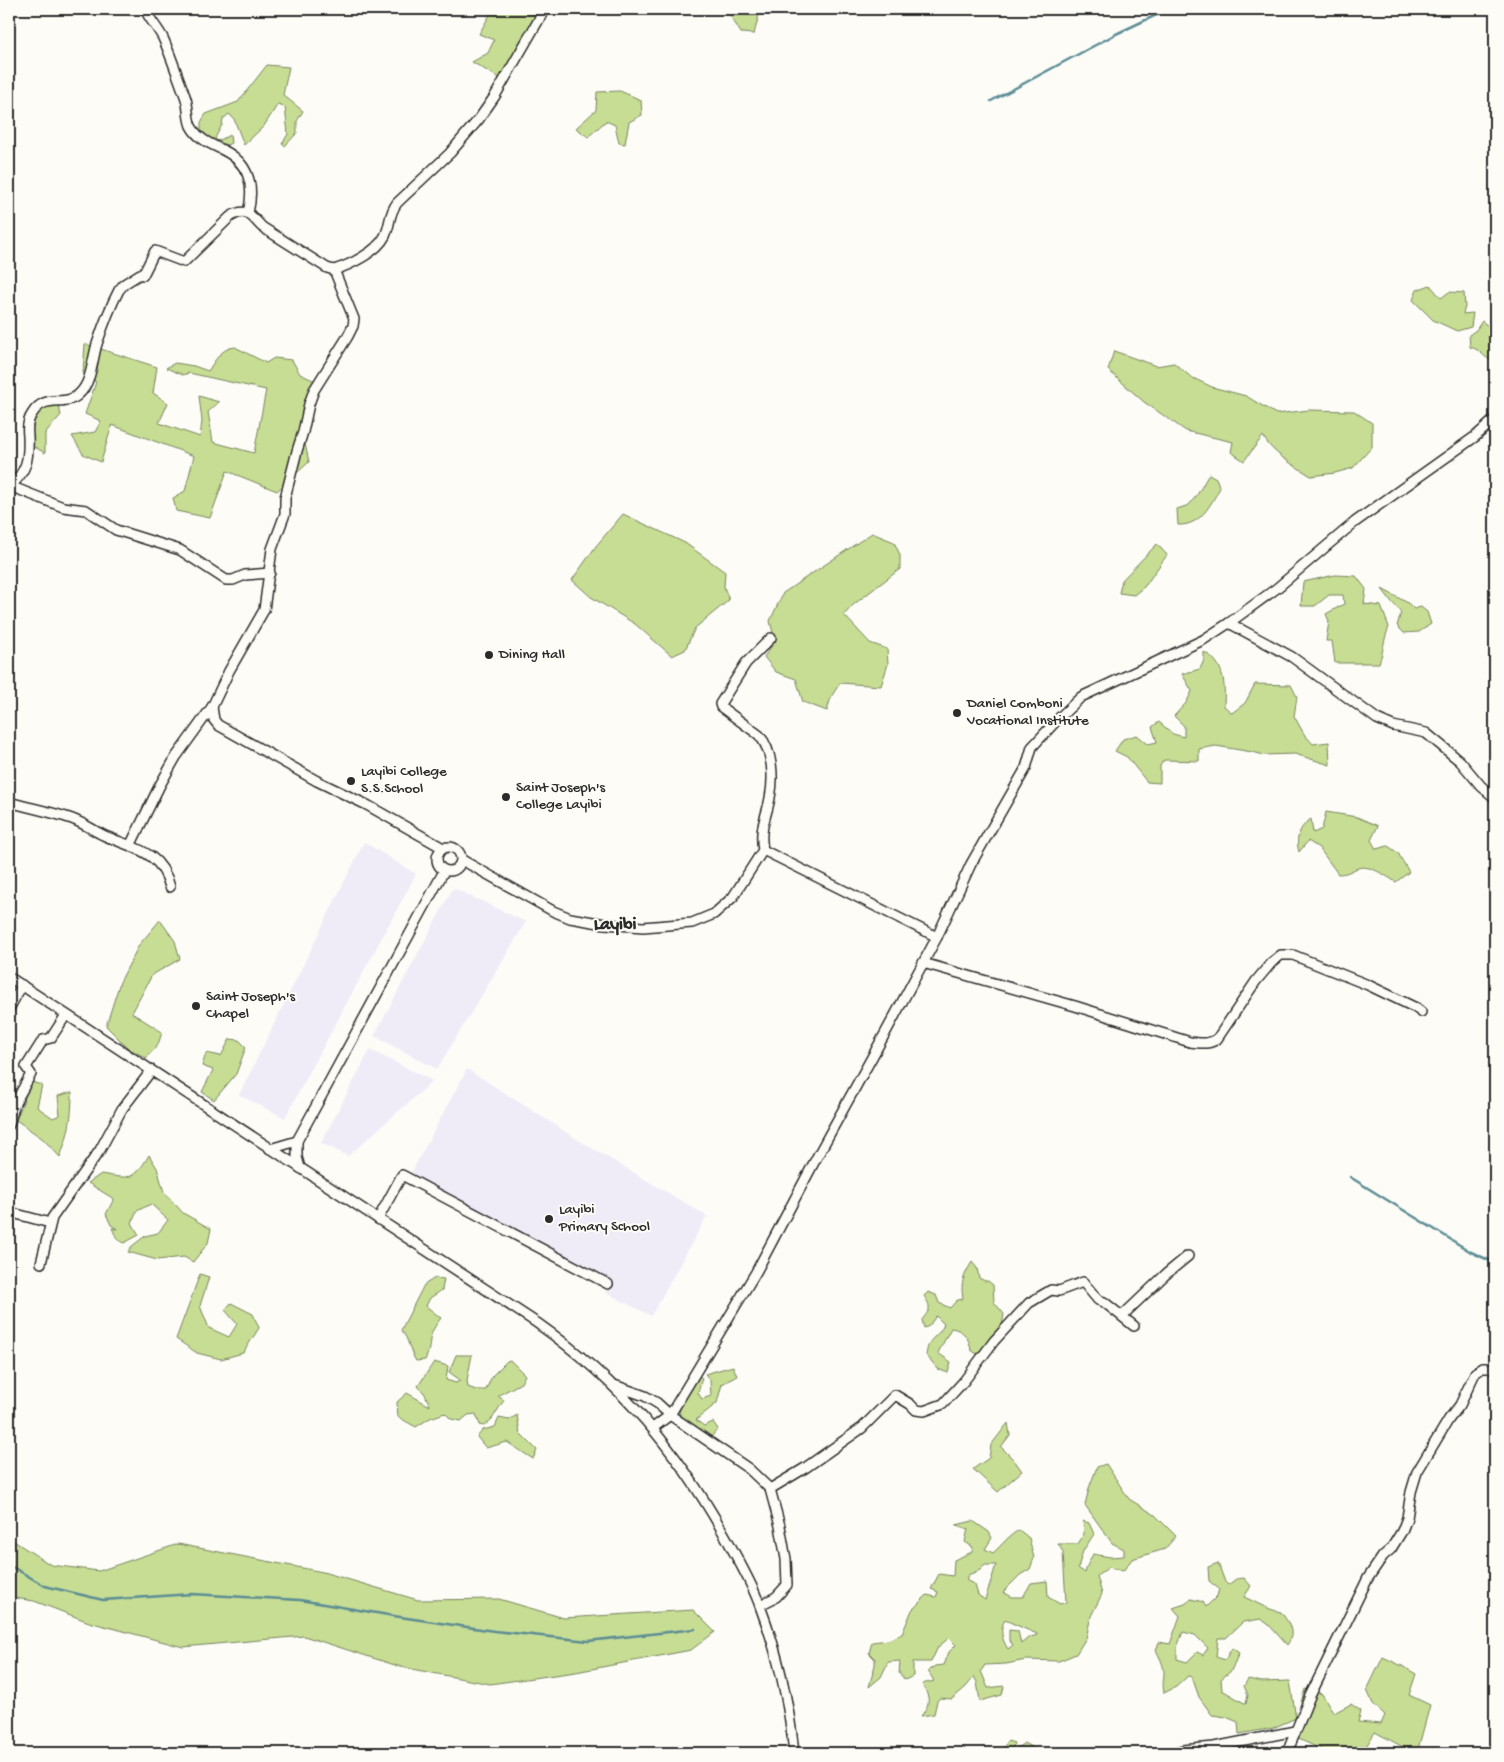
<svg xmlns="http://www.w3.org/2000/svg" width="1504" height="1762" font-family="'Gochi Hand',sans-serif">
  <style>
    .built { fill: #f0ecf7 }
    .green { fill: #c6dd93; stroke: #78845f; fill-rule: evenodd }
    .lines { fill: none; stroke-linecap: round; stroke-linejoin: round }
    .stream { stroke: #5d8d95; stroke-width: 2.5 }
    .minor-casing { stroke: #2b2b2b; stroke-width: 12 }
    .minor { stroke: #fdfcf7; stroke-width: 9 }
    .poi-dot { fill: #2b2b2b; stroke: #fdfcf7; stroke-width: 2 }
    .labels { text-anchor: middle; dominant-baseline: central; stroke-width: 4; stroke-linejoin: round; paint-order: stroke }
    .poi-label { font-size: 15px; fill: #2b2b2b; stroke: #fdfcf7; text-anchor: start }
    .quarter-label { font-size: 18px; font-weight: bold; fill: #2b2b2b; stroke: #fdfcf7 }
  </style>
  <rect width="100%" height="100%" fill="#fdfcf7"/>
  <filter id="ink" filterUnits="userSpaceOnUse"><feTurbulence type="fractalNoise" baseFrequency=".02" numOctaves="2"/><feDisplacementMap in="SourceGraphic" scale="10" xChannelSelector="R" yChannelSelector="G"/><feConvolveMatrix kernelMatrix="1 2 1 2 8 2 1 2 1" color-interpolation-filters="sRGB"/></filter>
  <g filter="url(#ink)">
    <g class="built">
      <polygon points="364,842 416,874 285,1118 239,1095"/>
      <polygon points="453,888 526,922 437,1069 374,1036"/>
      <polygon points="370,1050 433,1081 348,1156 321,1143"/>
      <polygon points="467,1069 580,1141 707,1216 651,1316 605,1292 611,1282 409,1177"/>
    </g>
    <g class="green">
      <polygon points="493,9 526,9 540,19 506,82 472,62 488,53 494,40 479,34"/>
      <polygon points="723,9 766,9 759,15 754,34 741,33 730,15 722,13"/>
      <path d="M267,65L289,67L283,95L303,111L297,121V133L285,146L282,144L288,134L285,107L278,104L264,126L244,145L234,119L229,114L223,119L222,125L215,138L218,141L230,135L231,143C220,150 211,139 201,133V122L206,114L238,102Z"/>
      <polygon points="620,91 641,100 642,115 629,122 625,144 619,143 615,125 606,121 588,137 576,128 596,110 597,92"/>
      <polygon points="1430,285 1441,298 1449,292 1464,293 1465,307 1463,314 1473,313 1471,327 1457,331 1433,320 1413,300 1417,290"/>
      <path d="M1482,321L1495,332V361C1484,360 1481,349 1470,347L1469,335L1476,330Z"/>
      <path d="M85,344L157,367L153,393L168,403L159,423L200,437L202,421L199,396L219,402L208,412L213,442L254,453L266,390L189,373L183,375L166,368L175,363L194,366L208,371C215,361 221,348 235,347L266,363L274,358L292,360L300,374L315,381L301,425L309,462L277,491L227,471L210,518L176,511L173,498L185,491L194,456L112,425L101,462L83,454L72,436L95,432L101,421L85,414L96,382L83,373Z"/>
      <path d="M1114,351L1156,366L1174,363L1191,377L1212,387L1246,396L1276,414L1309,410L1354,411L1372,423V447L1353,468L1335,473L1311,476C1294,465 1272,454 1263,436L1244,461L1231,452L1233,442L1186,431L1144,402L1108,370Z"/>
      <path d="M58,403L61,415L45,433V453L31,445C32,425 34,406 58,403Z"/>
      <path d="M1209,474L1216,478L1220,488C1210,505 1201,526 1178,525L1177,509L1189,505L1197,495Z"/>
      <polygon points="623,514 685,543 725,572 724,587 729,600 695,628 685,650 672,656 635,624 591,597 572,580 596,546"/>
      <polygon points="872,533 894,542 900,555 900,569 853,605 844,615 870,643 887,649 888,664 881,686 840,683 831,697 827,711 803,702 796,679 776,672 764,657 775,641 770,621 783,593"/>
      <polygon points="1157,544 1167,555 1145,586 1134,595 1119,593 1122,580"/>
      <path d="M1335,575L1356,576L1366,589L1364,604L1381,606L1389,627C1383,641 1384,650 1379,663H1335L1332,641H1326L1329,621L1326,614L1344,604L1343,595H1329L1315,606H1301L1303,582Z"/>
      <polygon points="1382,589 1408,603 1414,609 1421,607 1427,612 1431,624 1419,632 1404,633 1397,626 1401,612 1391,601"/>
      <path d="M1204,652C1225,663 1225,684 1224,706L1232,713L1245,703L1255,684L1291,685L1297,697L1294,716L1304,734L1313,744L1329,742L1330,765L1295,754L1264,755L1252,752L1216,746L1199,749V761L1164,760L1160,766V783L1147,782L1127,757L1115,751L1123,739L1137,735L1148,744L1157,742L1152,727L1159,722L1173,734L1184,737V726L1174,716L1186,703L1192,691L1182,674L1200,669L1204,660Z"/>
      <path d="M1326,812L1357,817L1378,826L1371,840L1376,849L1388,846L1398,853L1409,872L1396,882C1386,876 1369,864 1358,868C1350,871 1347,874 1338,874L1319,848L1308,841L1299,852C1295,839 1299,827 1311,819L1313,833L1322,829Z"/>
      <polygon points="160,920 175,941 180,959 152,975 132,1013 162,1032 158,1045 146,1058 128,1048 106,1026 120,982 139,945"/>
      <polygon points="230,1039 239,1040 246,1047 236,1074 214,1100 202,1092 213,1070 202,1066 206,1053 221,1056"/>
      <path d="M31,1082L42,1085L37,1107L53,1118L60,1115L58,1096L72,1092C72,1117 69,1134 60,1157L43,1139L16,1120Z"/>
      <path d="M149,1155L157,1168L164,1192L183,1213L211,1229L208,1243L193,1262L184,1257L157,1260L128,1252L131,1247L145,1236L158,1233L168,1220L151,1204L137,1211L132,1223L139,1235L124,1243L117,1239L112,1228L117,1229L111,1225L106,1214L114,1199L88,1183L101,1174C129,1179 134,1181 149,1155Z"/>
      <path d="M972,1262L977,1268L979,1278L985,1281H988L993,1285L994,1302L1004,1314L1002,1326L977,1354L971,1350C969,1338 964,1330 951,1328L938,1353L951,1362L948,1373L938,1369L926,1355C929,1334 938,1339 944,1324L936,1316L929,1326L924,1328L922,1320C930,1309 932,1308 924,1296L928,1292L936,1295L939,1303L950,1308L956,1301L963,1298C960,1283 964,1275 972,1262Z"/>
      <polygon points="200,1274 209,1277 200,1306 209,1328 229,1337 237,1324 225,1310 231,1303 253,1314 259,1328 243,1353 221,1359 197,1353 176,1339"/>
      <path d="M435,1278L444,1279L442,1290L430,1298L426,1306L441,1318C436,1325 431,1331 430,1340C429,1348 429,1352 425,1360L416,1361C409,1350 409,1339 401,1330L424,1285Z"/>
      <polygon points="456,1355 472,1355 467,1380 468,1387 476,1390 486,1390 492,1376 507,1361 510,1360 525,1375 521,1383 499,1395 499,1397 504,1400 492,1419 484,1426 480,1425 476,1414 468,1415 461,1421 451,1419 445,1413 430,1418 416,1427 398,1417 397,1402 407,1393 430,1406 425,1394 418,1386 434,1362 448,1366 446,1380 456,1383 460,1380 449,1372"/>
      <polygon points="733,1366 737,1376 722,1384 717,1403 696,1420 704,1426 713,1422 718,1429 711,1437 689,1424 679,1413 683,1399 697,1375 702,1378 698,1393 702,1399 711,1396 710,1380 705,1374"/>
      <polygon points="517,1415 520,1433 537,1450 533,1459 507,1442 486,1448 477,1437 483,1430 495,1427 499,1418 509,1420"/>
      <polygon points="1008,1423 1010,1435 1001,1447 1014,1460 1022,1471 998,1492 973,1469 989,1458 991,1445"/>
      <path d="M1106,1464L1129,1499L1155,1515L1176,1536L1165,1549L1132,1559L1123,1571L1109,1567L1097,1576L1102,1594L1091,1616L1086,1638L1076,1654L1059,1661L1026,1660L1006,1664L985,1665L981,1671L988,1688L1004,1686L1002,1695L980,1701L977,1682L974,1677L966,1687L952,1699L940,1698L937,1701L934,1714L921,1716C931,1703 930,1698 922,1684L934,1681L928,1671L936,1666L944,1665L949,1652L956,1645L949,1638L938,1647L931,1662H913V1676L905,1680L899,1673L900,1661L888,1662L881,1677L869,1687L875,1665V1659L869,1653L872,1642L888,1640L902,1634L912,1610L927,1595L936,1597L938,1592L931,1589L939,1574L953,1576L954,1560L972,1552L973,1547L965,1542L968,1529L956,1525L973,1521L989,1532L992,1538L985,1549L993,1553C1003,1544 1007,1537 1019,1530L1029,1538L1034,1558L1030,1569L1020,1575L1003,1592L1012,1597H1023L1031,1583L1047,1581L1048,1597L1060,1604L1066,1602L1063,1552L1058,1544H1078L1084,1534L1083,1521L1089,1523L1094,1534L1083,1551L1078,1568L1085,1573L1087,1566L1093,1554L1110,1557L1124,1556V1549L1112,1543L1085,1505L1089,1488L1097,1467ZM985,1565H996L985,1600L978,1595L975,1585L966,1580L968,1575L980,1570ZM1005,1620L1037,1634V1635L1028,1638L1021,1644L1018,1631L1009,1630V1640L1013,1645L1008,1649C1002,1640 999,1629 1005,1620Z"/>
      <polygon points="9,1538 51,1565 99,1571 178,1544 323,1572 418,1600 499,1599 564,1618 693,1610 715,1632 691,1650 576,1672 490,1684 401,1667 304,1636 183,1647 89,1622 34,1601 9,1597"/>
      <path d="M1218,1563L1225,1582L1228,1585L1236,1579L1244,1578L1251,1586L1244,1597C1258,1603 1266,1609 1281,1612C1289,1623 1296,1633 1287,1645L1269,1625L1261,1619L1243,1622L1226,1638H1218L1216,1657L1225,1660L1232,1648L1239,1653L1231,1671L1221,1679L1222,1690L1246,1704L1248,1695L1244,1686L1248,1679L1262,1682L1290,1681L1296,1718L1273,1728L1239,1734L1238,1722L1226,1717L1212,1715L1199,1697L1192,1677L1188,1676L1176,1687L1164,1693C1162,1683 1164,1679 1164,1671C1163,1663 1159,1656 1156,1650L1159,1642L1170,1644L1180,1616L1173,1608L1185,1604L1191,1599L1203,1602L1206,1607L1217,1596L1219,1589L1209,1581L1208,1567ZM1183,1632L1195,1635L1208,1648L1203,1655L1197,1652L1187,1662L1177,1659V1647Z"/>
      <polygon points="1383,1657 1402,1666 1416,1674 1409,1695 1430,1705 1417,1753 1402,1753 1405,1748 1375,1732 1364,1750 1368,1753 1351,1753 1350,1752 1347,1753 1323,1753 1323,1750 1294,1737 1304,1716 1301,1702 1305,1689 1322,1694 1334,1713 1351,1704 1361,1711 1358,1722 1381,1724 1385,1715 1373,1704 1367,1690"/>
      <polygon points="1008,1741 1014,1743 1012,1752 1024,1743 1042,1753 996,1753 997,1749 1003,1748"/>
    </g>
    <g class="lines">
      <g class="stream">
        <polyline points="991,101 1116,34 1169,9"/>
        <polyline points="1350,1177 1471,1252 1495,1263"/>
        <polyline points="9,1565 45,1586 103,1600 192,1594 300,1600 400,1617 494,1631 588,1641 695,1629"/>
      </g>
      <defs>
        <g id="minor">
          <path d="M145,9C149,19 158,28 163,38C171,56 178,77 185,96C189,105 187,117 191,126C197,138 210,144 221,149C249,162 255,184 248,213"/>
          <polyline points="10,486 63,507 86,510 116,530 180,550 226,580 233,580 245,575 270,573"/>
          <path d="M9,487C27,472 29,459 28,436C27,428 27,421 32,414C45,392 65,408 79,394C92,382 92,360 97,344C103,326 110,307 119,290L124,284L140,274L143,275L155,251L184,262L230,217C247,206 251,216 262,227L327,268L334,270C350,265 377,252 385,236C391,224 388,215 397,203L450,153L479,119L495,96L545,9"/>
          <polyline points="1229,623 1292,657 1377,719 1393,726 1426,733 1460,761 1481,786 1495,798"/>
          <polyline points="212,707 214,720 218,725 317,781 367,805 443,848"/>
          <path d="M9,802C30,808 52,812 72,819C83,823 93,830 103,835C132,848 161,850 170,887"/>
          <polyline points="131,844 160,785 176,757 212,707 229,671 264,610 272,549 285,514 285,498 297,451 303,432 309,404 314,390 348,336 353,326 354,319 334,270"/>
          <circle cx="449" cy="859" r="12"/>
          <polyline points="763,850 937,937"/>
          <path d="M462,860L553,911L570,918L605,924L643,927L692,923L714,914L733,897L763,850C759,828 766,819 770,798C774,778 773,751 759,735L721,707L720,704L746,663L771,638"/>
          <path d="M923,963L1075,1006L1190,1042C1201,1043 1208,1045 1217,1039L1256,981L1271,963L1281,955H1293L1368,985L1416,1008L1421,1012"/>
          <path d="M9,977L537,1323C621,1382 679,1452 728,1541C739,1562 752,1583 760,1606C778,1653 789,1703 794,1753"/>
          <polyline points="9,1009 22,985"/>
          <polyline points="9,1125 15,1103 31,1074 26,1067 43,1040 51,1038 66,1015"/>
          <polyline points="270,1149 297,1141"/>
          <polyline points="300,1168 297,1157 297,1141 444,871"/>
          <polyline points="9,1212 50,1223"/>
          <polyline points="378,1219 402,1175 608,1284"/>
          <polyline points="41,1263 52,1218 100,1150 122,1109 151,1071"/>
          <polyline points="1122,1316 1165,1275 1188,1256"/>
          <polyline points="614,1385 645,1396 657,1403 670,1415 749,1469 770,1489 780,1526 786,1559 787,1585 776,1597 760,1605"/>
          <polyline points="653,1428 670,1415 756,1272 818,1155 887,1030 937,937 971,864 1026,768 1032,747 1059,718 1081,697 1203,640 1229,623 1277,588 1355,522 1476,436 1495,419"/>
          <polyline points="770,1489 805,1468 862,1428 895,1395 910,1404 916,1410 924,1411 943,1404 964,1381 994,1341 1029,1303 1051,1290 1059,1291 1083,1282 1098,1300 1104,1302 1134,1326"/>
          <polyline points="1173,1753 1183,1750 1214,1747 1295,1731"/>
          <polyline points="1287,1753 1310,1696 1368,1578 1383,1556 1391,1549 1402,1531 1407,1518 1411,1492 1417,1472 1449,1419 1460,1405 1475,1373 1482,1368 1495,1368"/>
        </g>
      </defs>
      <use href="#minor" class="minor-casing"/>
      <use href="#minor" class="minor"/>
    </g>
  </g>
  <g class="poi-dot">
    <circle cx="489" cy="655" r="5"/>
    <circle cx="957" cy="713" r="5"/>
    <circle cx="351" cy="781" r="5"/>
    <circle cx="506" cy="797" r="5"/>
    <circle cx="196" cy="1006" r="5"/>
    <circle cx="549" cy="1219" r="5"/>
  </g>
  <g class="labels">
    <g class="poi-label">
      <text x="499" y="655">Dining Hall</text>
      <text x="967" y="704">Daniel Comboni<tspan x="967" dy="17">Vocational Institute</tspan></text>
      <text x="361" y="772">Layibi College<tspan x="361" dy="17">S.S.School</tspan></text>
      <text x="516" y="788">Saint Joseph's<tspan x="516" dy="17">College Layibi</tspan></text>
      <text x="206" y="997">Saint Joseph's<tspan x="206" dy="17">Chapel</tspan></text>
      <text x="559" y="1210">Layibi<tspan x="559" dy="17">Primary School</tspan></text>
    </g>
    <g class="quarter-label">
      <text x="615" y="925">Layibi</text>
    </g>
  </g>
  <rect width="1504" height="1762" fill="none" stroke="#fdfcf7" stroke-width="30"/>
  <rect x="15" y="15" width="1474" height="1732" fill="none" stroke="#2b2b2b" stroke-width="2" filter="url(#ink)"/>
</svg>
